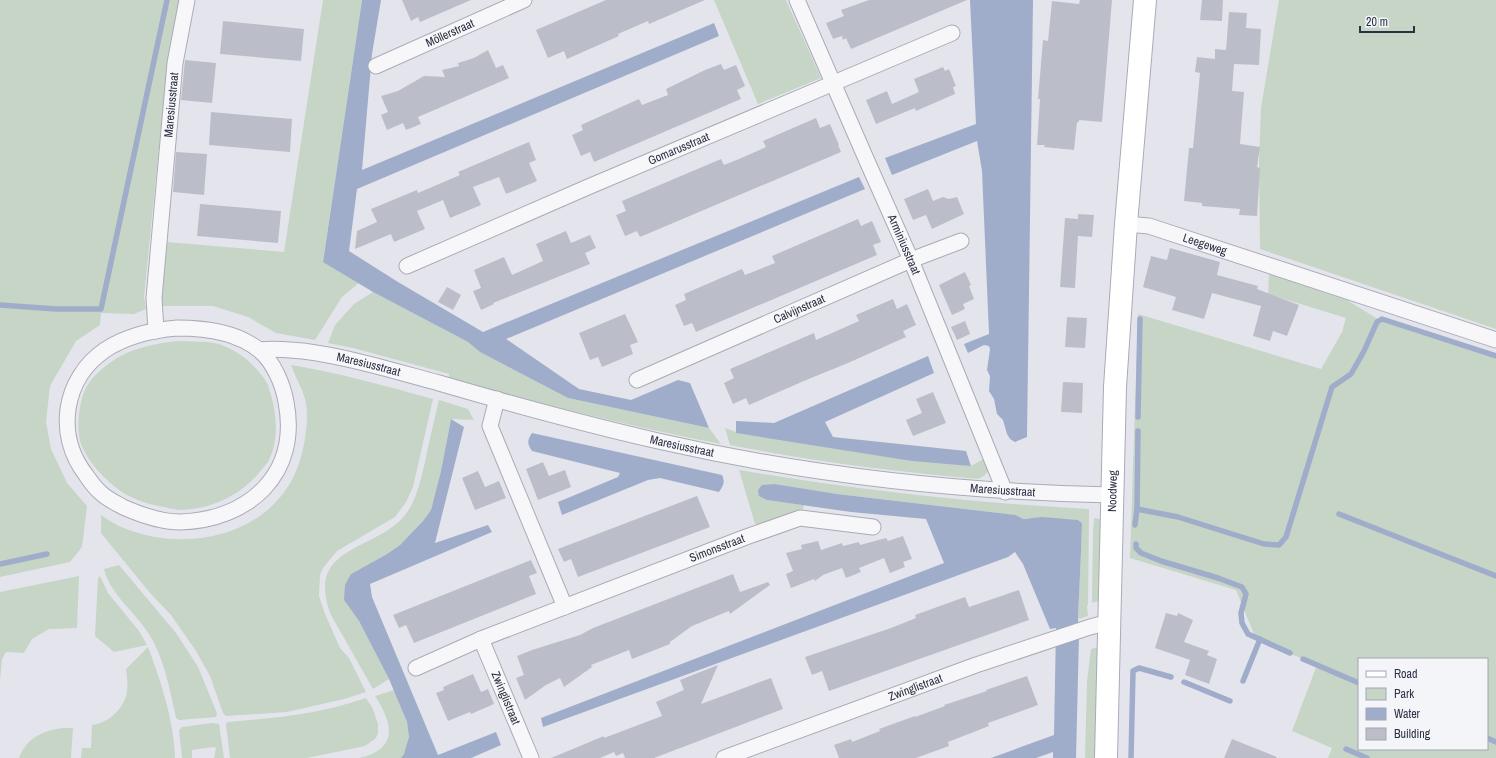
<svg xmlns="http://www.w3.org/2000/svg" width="1496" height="758" font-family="'Archivo Narrow',sans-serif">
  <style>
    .green { fill: #c6d5c5; fill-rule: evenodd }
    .water { fill: #9fadcb }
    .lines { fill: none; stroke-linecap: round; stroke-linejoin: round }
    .stream { stroke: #9fadcb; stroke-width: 5.5 }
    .building { fill: #bbbec9 }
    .minor-casing { stroke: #a9abb6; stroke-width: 17 }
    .secondary-casing { stroke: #a9abb6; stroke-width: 24 }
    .minor { stroke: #f7f7fa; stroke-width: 15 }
    .secondary { stroke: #fff; stroke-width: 22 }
    .labels { text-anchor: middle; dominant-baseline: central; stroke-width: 4; stroke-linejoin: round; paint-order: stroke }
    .street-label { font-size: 12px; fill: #2b3044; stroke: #f4f5f9 }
  </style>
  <rect width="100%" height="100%" fill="#e4e5ec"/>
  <g class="green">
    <polygon points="0,0 180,0 168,56 144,297 146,309 134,314 101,313 100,325 76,341 50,386 46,422 51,449 67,483 87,506 82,547 70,562 0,577"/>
    <polygon points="323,0 362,0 323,261 359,283 342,297 315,340 276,333 248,317 213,306 161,306 167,242 284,252"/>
    <polygon points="714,0 786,0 821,78 758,104"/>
    <polygon points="1279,0 1496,0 1496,329 1260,249 1259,161 1261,108"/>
    <path d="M1269,274L1347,300L1376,318L1496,358V758H1328L1332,748L1292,731L1317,665L1256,639L1236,590L1130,558L1138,314L1321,369L1342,332L1346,318L1268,294ZM1359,659H1487V749H1359Z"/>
    <path d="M373,292L468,342L480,352L568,398L709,428L721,444C629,426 539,404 449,378V374L353,348L328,343L335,325L354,304Z"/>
    <path d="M177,341C191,342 210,340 224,346C242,353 257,367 267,383C269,386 269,391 271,395C277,417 279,441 268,462C265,466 261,470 258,474C239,496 211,509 181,510C176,510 169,508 164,507C152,505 140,502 129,496C111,487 88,463 81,444C76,430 79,400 86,388C91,378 102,368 111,362C130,348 154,344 177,341Z"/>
    <path d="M291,365C339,373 386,386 433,399L413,487L406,502L395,517L337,551L323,568L320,575L319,596L325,614L340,648L349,658L366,692L344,699L287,712L226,716L223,713L210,676L196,651L171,615L150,593L101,533V515C107,519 113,523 119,526C188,557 283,534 302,453C306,438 309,414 305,399C302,388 295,376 291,365Z"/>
    <path d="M439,400L468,409L474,420L451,419L441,471L431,510L423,521L400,545L387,554L351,574L344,600L359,621L389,679L373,689L331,615C303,543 381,552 408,511C417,497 421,479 425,462C429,442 434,421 439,400Z"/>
    <path d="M725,428L742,434L971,466L984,459L987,465L988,471L984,476L978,479C895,472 812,461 730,445Z"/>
    <path d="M739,470C855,490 972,503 1089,509L1088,604L1087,607L1088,616L1079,619L1078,617L1081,553L1082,523L1078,520L1028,518L1023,519L1016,515L837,494L775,484L767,500L804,505L802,513L764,526L755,524Z"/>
    <polygon points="1094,518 1100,519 1102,521 1102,600 1092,603 1093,532"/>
    <path d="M119,565L176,633L198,667L217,713L216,717L179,720L176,718C170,690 164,658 149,634C135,612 110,594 104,569Z"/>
    <polygon points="79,576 77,628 49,629 32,639 24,653 6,652 2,659 0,681 0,592"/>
    <polygon points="100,576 108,593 139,631 147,645 114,652 95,636 98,578"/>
    <path d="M148,647C161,682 174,720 175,758H81L82,748H91L92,725C108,723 124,709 127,692C128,685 127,676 126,669Z"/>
    <polygon points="1099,647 1098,758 1085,758 1087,681 1091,649"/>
    <path d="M394,690C402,710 419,739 401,758H359C399,749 393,724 375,696Z"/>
    <path d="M366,698L373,709L378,724V733L376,738L365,746L307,758H230L226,724L228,722C277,718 319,714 366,698Z"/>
    <polygon points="212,723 219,724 224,758 214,758 216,748 213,747 192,750 192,758 182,758 179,730 182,727"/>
    <path d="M63,728H73L71,758H19C27,737 43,731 63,728Z"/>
  </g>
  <g class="water">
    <polygon points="362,0 381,0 372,54 362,170 714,23 719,36 357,189 349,251 398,282 483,332 859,177 865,189 506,339 579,389 631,400 678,380 690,383 709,428 568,398 480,352 468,342 373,292 323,262"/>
    <polygon points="970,0 1033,0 1027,437 1015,442 1010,439 1007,434 1003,420 997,414 994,399 989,391 990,376 987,370 990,349 989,346 984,345 968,353 964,344 989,334 982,171 977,141 892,175 885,158 976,124"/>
    <polygon points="928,356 934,373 825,422 833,437 966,451 971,466 912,461 736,433 736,421 774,423"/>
    <polygon points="451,419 464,427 435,543 488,525 492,532 370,584 372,597 438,755 496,732 501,745 471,758 401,758 404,754 409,737 407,722 389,679 359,621 344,600 345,585 351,574 387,554 400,545 423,521 431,510 441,471"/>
    <path d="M532,433L722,475C725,482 724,485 719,492L660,478L648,480L562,515L558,502L618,477L620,473L532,451C527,444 527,440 532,433Z"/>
    <polygon points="775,484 837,494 1016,515 1023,519 1042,517 1078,520 1082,523 1081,553 1078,617 1079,636 1076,758 1053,758 1053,752 1036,758 991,758 1054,735 1056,628 1050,629 1023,564 1015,552 1008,557 543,727 541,718 944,563 926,519 851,512 767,500 759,496 758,490 762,485"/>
  </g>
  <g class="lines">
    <g class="stream">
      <polyline points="0,305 56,309 101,309 167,0"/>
      <polyline points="1138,417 1140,319"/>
      <polyline points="1137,509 1178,517 1264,544 1279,545 1286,537 1332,387 1351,374 1364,351 1377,322 1382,319 1496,356"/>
      <polyline points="1339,514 1496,576"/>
      <polyline points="1135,525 1137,509 1138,431"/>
      <polyline points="1136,544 1136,548 1141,553 1161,561 1218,578 1242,587 1246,594 1241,613 1242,623 1248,634 1290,653"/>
      <polyline points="0,564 47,554"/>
      <polyline points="1303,659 1359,683"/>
      <polyline points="1243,681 1260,639"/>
      <polyline points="1184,682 1230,701"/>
      <polyline points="1487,738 1496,742"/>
      <polyline points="1346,749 1367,758"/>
      <polyline points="1131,758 1133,671 1139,668 1171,677"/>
    </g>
  </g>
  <g class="building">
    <polygon points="402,0 471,0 420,22 418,17 411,21"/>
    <polygon points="606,0 705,0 649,24 648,21 618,34 619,36 567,59 564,51 548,58 536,30"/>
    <polygon points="869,0 967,0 851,49 846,38 843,40 842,36 833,39 826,23 844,16 841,10"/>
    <polygon points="1080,0 1112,0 1102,122 1079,120 1079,122 1077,122 1074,150 1044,147 1045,145 1037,145 1040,99 1038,99 1043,40 1048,41 1052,1 1079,4"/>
    <polygon points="1202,0 1223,0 1222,21 1200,20"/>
    <polygon points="1229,12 1247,13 1246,28 1261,29 1259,65 1234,64 1232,91 1244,92 1240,144 1260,147 1257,167 1260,168 1257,216 1239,215 1240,209 1202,206 1202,203 1184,201 1189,148 1193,148 1200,73 1195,72 1197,57 1215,59 1215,49 1226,50"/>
    <polygon points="223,21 304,29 301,61 220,54"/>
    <polygon points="488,50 496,68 503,65 509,78 418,117 421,124 406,130 403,123 387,130 381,115 388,112 381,96 398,91 424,76 445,77 442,70 459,66 458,63 474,58"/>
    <polygon points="185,60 216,63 212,103 181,100"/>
    <polygon points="721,64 724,70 736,65 745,86 737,90 741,99 594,162 590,152 581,156 572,135 583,130 581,125 639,99 642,105 668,95 666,89 705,70"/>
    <polygon points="943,67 945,71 949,69 956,86 953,87 955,94 916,111 915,108 876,124 866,100 887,91 892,104 919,92 914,79"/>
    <polygon points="211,112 292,119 290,152 209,145"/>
    <polygon points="816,118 820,128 830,124 839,145 838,145 841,152 640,237 637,231 625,236 616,215 626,211 622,201 721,159 724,165 739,159 766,147 763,141"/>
    <polygon points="529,142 536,160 529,163 537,181 506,194 499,177 473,187 481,205 450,218 443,200 417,211 425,229 394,242 391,234 355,249 357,231 377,222 371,209 417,190 418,193 460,175 458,172"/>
    <polygon points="176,152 207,154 204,195 173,192"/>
    <polygon points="928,189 933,201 943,197 949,199 957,197 964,214 932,229 926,215 913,220 904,199"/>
    <polygon points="200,204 281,211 278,243 197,236"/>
    <polygon points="1078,214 1094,215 1092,237 1078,236 1075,288 1060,287 1065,218 1078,219"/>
    <polygon points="858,219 861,226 872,221 881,242 873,245 877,255 696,332 692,323 684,326 675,305 686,300 684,294 742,269 745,275 775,263 772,256"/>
    <polygon points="566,231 571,243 590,235 596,248 585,253 590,264 493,303 494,304 481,310 473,291 481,288 474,270 504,257 512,275 543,261 536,244"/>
    <polygon points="1170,248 1220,262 1217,275 1258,286 1257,289 1299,305 1287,336 1273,331 1270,341 1253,336 1261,306 1212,293 1204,319 1172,310 1176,297 1143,287 1151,256 1167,260"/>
    <polygon points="965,272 971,285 969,286 974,299 963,304 965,309 952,315 939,285"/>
    <polygon points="447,287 461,295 453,310 438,302"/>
    <polygon points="893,299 897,309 907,304 916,325 903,331 906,337 848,363 811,378 749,405 746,398 733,404 724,383 734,378 730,369 814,333 816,340 832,333 859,321 856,315"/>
    <polygon points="625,314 638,342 630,345 633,354 602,367 598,357 590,360 579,333"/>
    <polygon points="1067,317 1087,318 1085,348 1065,347"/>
    <polygon points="965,321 970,334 957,340 951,327"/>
    <polygon points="1063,382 1083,383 1082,413 1061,412"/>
    <polygon points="933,392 946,423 913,436 906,420 922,413 916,399"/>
    <polygon points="543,462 549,476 565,470 571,487 538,500 526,469"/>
    <polygon points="478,471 485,487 499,481 506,498 475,510 462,478"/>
    <polygon points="697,496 710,527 578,577 571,559 564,562 558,549"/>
    <polygon points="903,536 912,559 903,562 905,567 890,573 884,558 859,568 861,572 846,578 842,568 823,575 815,581 814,579 791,588 786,574 793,571 786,553 802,549 801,545 818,541 821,550 842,543 843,546 859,542 860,545 886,538 888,541"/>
    <polygon points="531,560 537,573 529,576 536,594 414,643 406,625 399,628 393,615"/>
    <polygon points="733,574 740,592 768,582 770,585 730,614 729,611 692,626 670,642 670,644 632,659 629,650 614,656 591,665 592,667 564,687 560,678 546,685 525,700 516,678 524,675 517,656 532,650 580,635 593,628"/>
    <polygon points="1019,590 1029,620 829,691 822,671 812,675 805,657 891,628 916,618 915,615 965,597 969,607"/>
    <polygon points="1166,613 1177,616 1178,613 1193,620 1184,642 1209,651 1207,655 1217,659 1209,684 1185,675 1190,660 1155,648"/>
    <polygon points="718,665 701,704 771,678 783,709 654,758 625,758 623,753 616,756 614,752 600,758 551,758 604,736 604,738 662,716 656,702 684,690 680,680"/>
    <polygon points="473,674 481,692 488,689 494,704 471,714 470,712 448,721 436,693 444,690 443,687"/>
    <polygon points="1027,676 1038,705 988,723 989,726 948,742 949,746 916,758 839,758 834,745 851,739 852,742 880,731 879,729 915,716 915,717 945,706 944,705 987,691 986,690"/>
    <polygon points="1232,739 1277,757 1276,758 1224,758"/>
  </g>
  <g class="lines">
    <defs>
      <g id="minor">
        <path id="s1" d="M797,0L867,161L911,260L1005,492"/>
        <path id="s2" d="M376,66L524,0"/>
        <path id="s3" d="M1126,224L1149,226L1496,340"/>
        <path id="s4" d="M407,266L588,187L952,33"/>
        <path d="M177,328C205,328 237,332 259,350C274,362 283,385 286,402C300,474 249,520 180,522C161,522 141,515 123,507C116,503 107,499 101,493C95,488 90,481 86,475C55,435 63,379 105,350C126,336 153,330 177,328Z"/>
        <path id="s5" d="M156,331L154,298L175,63L187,0"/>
        <path id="s6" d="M260,350C275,348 288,350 303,351C349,357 394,371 439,383C511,404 584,424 658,441C807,475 960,492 1112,495"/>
        <path id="s7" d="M637,380L911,260L961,241"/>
        <polyline points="497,399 490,426 565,607"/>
        <path id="s8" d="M481,639L531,758"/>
        <path id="s9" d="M416,668L481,639L746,537L800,518L873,527"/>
        <path id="s10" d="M724,758L976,665L1090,627L1109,622"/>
      </g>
      <g id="secondary">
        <path id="s11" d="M1106,758L1115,387L1126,224L1145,0"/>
      </g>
    </defs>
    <use href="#minor" class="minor-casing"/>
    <use href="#secondary" class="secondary-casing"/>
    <use href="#minor" class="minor"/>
    <use href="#secondary" class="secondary"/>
  </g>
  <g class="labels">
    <g class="street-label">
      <text stroke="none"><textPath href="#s2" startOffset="81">Möllerstraat</textPath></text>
      <text stroke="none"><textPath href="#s5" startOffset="227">Maresiusstraat</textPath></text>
      <text stroke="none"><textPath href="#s4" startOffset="296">Gomarusstraat</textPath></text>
      <text stroke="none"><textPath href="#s1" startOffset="267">Arminiusstraat</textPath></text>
      <text stroke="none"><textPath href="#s3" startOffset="82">Leegeweg</textPath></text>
      <text stroke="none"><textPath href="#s7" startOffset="177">Calvijnstraat</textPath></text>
      <text stroke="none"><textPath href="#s6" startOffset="110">Maresiusstraat</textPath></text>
      <text stroke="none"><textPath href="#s6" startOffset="434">Maresiusstraat</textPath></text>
      <text stroke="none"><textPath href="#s6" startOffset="758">Maresiusstraat</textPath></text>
      <text stroke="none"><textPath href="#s11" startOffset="267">Noodweg</textPath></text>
      <text stroke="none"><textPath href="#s9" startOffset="324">Simonsstraat</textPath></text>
      <text stroke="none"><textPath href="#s10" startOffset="204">Zwinglistraat</textPath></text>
      <text stroke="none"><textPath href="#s8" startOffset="64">Zwinglistraat</textPath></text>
    </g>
  </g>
  <rect x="1358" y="658" width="130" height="92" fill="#f4f5f9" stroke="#a4a6b1"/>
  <rect x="1366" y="671" width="20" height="6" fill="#ffffff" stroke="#a4a6b1"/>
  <text x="1394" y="678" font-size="12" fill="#2b3044">Road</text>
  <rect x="1366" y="688" width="20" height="12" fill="#c6d5c5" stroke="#a4a6b1"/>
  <text x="1394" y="698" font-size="12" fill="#2b3044">Park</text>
  <rect x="1366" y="708" width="20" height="12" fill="#9fadcb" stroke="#a4a6b1"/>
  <text x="1394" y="718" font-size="12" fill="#2b3044">Water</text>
  <rect x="1366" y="728" width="20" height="12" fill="#bbbec9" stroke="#a4a6b1"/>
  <text x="1394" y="738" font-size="12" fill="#2b3044">Building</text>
  <path d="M1360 26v6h54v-6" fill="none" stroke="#2b3044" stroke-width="2"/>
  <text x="1366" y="26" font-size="12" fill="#2b3044" stroke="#f4f5f9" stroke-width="3" paint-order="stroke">20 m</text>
</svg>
